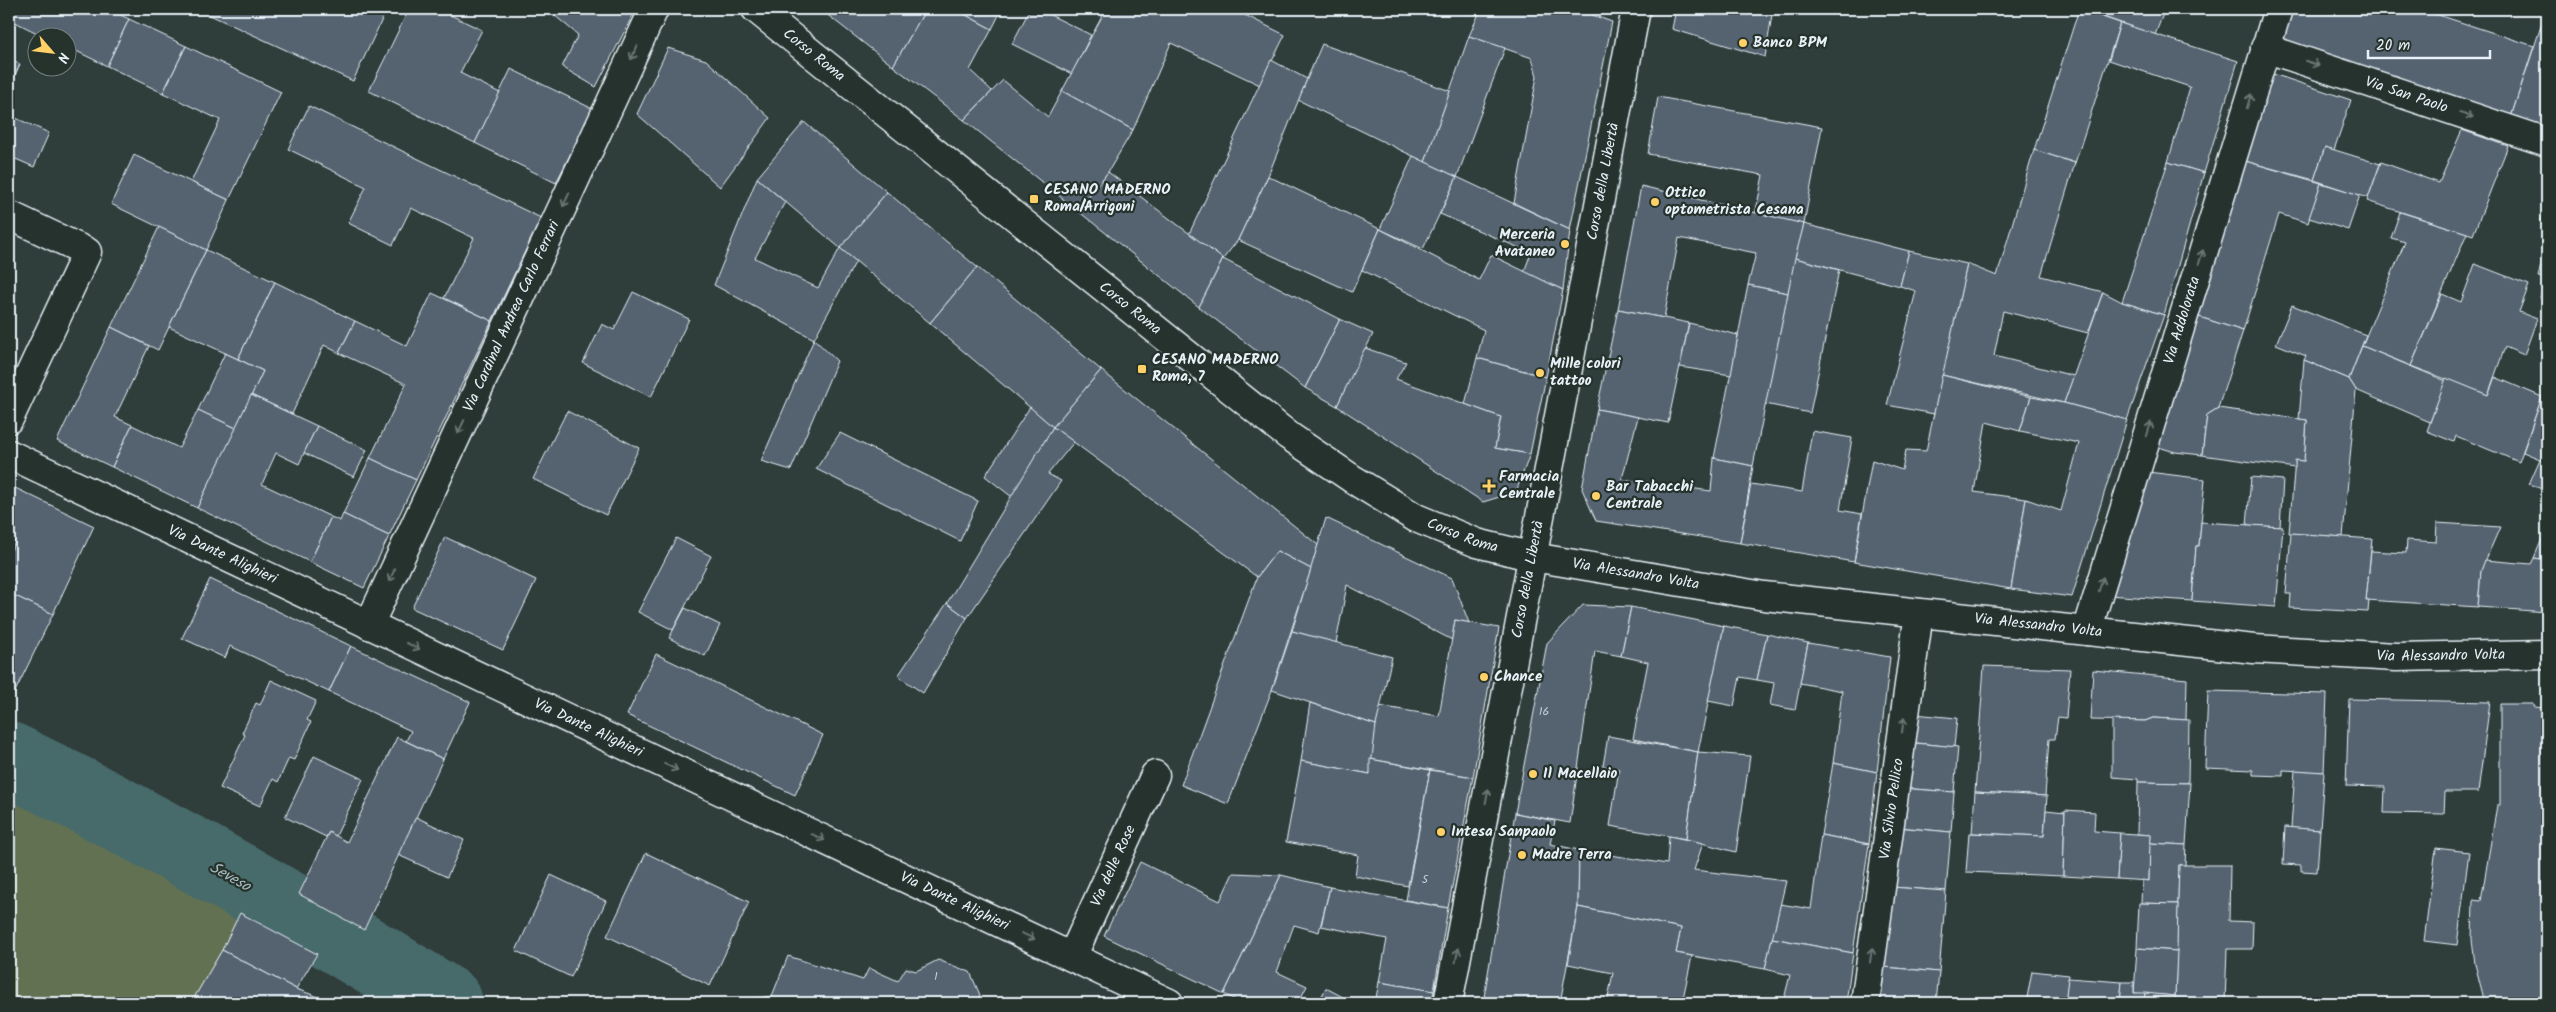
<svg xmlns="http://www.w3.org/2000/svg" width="2556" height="1012" font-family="Kalam,sans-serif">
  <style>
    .green { fill: #647152; stroke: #a6b1a5 }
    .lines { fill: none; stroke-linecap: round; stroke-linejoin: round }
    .river { stroke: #476b6a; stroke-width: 74 }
    .building { fill: #556471; stroke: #e8f1f8 }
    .minor-casing { stroke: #e8f1f8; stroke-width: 31 }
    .minor { stroke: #26332d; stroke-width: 28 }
    .oneway { stroke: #6a7674 }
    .poi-dot { fill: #ffd166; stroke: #26332d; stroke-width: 2 }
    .labels { text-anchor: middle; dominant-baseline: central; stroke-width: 4.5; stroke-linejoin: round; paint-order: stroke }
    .number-label { font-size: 12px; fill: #c3ced6 }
    .poi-label { font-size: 15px; font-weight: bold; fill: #e8f1f8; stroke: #26332d; text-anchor: start }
    .street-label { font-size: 15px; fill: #e8f1f8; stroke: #26332d }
    .water-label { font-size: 16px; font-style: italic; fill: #a8bbbf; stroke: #26332d }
  </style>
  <rect width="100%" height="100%" fill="#2f3d3b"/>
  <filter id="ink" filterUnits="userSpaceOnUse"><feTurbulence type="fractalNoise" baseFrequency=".02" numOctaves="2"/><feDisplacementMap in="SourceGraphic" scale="10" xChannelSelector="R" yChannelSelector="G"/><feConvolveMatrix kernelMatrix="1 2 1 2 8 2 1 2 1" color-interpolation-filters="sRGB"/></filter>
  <g filter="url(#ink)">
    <polygon class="green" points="9,797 49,813 240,913 222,950 191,1003 9,1003"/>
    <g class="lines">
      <path class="river" d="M9,759C159,832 305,915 446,1003"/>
    </g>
    <g class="building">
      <polygon points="9,9 108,9 129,19 107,66 68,47 68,38 47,38 9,19"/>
      <polygon points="197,9 387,9 353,81"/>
      <polygon points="409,9 438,9 482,30 460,73 500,93 475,143 369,91"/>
      <polygon points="547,9 636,9 596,87 562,67 578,35"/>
      <polygon points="820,9 926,9 893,66"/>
      <polygon points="926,9 955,9 992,29 970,70 992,91 964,120 893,66"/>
      <polygon points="955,9 1002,9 992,29"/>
      <polygon points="1030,9 1038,9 1091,35 1072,74 1012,44"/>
      <polygon points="1106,9 1233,9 1285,35 1260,85 1171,43 1133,130 1062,91"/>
      <polygon points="1461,9 1481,9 1478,15"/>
      <polygon points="1481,9 1576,9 1612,22 1570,230 1514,203 1537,76 1532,58 1469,36"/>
      <polygon points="1676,9 1773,9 1765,57 1672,29"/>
      <polygon points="2079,9 2120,23 2075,163 2034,150"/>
      <polygon points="2081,9 2165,9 2155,35"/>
      <polygon points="2292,9 2420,9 2534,46 2510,120 2281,42"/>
      <polygon points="2547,9 2547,31 2540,29"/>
      <polygon points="129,19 186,46 163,93 107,66"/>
      <polygon points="2120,23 2238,61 2204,173 2168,162 2190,87 2109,60"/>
      <polygon points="2540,29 2547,31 2547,133 2510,120"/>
      <polygon points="1469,36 1505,48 1457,177 1425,162"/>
      <polygon points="1322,44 1450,91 1425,162 1298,100"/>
      <polygon points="186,46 281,92 229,200 191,182 220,120 163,93"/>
      <polygon points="668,48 706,60 770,118 720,187 637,114"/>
      <polygon points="9,59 20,64 9,89"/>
      <polygon points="1271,60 1307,79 1268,176 1238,240 1223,259 1189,234"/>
      <polygon points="511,69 593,109 556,183 475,143"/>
      <polygon points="2273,74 2351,100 2334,150 2325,147 2314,180 2245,161"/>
      <polygon points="1003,80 1048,117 1062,91 1133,130 1108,172 1078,211 964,120"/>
      <polygon points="1658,97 1822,127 1804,224 1755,215 1763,175 1648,154"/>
      <polygon points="309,106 541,218 492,321 444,298 474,238 411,208 393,245 348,223 366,187 288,149"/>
      <polygon points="9,115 49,133 34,167 9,156"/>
      <polygon points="804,122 887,192 840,248 757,178"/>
      <polygon points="2462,130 2508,146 2473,235 2367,201 2381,162 2439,183"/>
      <polygon points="2325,147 2380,164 2368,198 2314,180"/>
      <polygon points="2034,150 2075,163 2041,276 2103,292 2088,333 2003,311 1994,356 2074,376 2064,403 1942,375 1967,264 1997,276"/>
      <polygon points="134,155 229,200 206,250 111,204"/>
      <polygon points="1413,156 1457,177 1423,249 1380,229"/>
      <polygon points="2245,161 2321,183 2308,223 2279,214 2243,331 2196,316"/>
      <polygon points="2168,162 2204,173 2164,315 2122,302"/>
      <polygon points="1108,172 1223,259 1199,307 1078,211"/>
      <polygon points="1268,176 1380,229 1352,292 1238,240"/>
      <polygon points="1457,177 1570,230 1563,290 1524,272 1531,253 1440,214"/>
      <polygon points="757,178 785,202 755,258 818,288 840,248 856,261 814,339 714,285"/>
      <polygon points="2321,183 2360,195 2348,230 2309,218"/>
      <polygon points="1641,186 1804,224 1788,293 1748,285 1756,253 1679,238 1664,318 1618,309"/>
      <polygon points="887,192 977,267 930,323 840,248"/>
      <polygon points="2547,199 2547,223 2541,221"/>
      <polygon points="2400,212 2467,233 2411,366 2362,346 2405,242 2391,238"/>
      <polygon points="1804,224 1909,251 1900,286 1795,258"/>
      <polygon points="159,227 206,250 158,350 111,327"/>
      <polygon points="1380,229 1479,280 1491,255 1563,290 1546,377 1477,358 1484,330 1362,270"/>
      <polygon points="2547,242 2547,301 2540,298 2545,278 2538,277"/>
      <polygon points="206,250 275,282 238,359 169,327"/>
      <polygon points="1909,251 1967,264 1934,414 1887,405 1916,291 1900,286"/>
      <polygon points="1795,258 1839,270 1810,413 1765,404"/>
      <polygon points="1223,259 1340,319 1305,388 1199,307"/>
      <polygon points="2475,264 2529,285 2519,312 2537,319 2524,355 2505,347 2488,395 2411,366 2442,294 2461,302"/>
      <polygon points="977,267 1101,370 1053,427 930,323"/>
      <polygon points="275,282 355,321 339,353 324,345 292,414 251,395 263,371 238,359"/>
      <polygon points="1748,285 1788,293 1753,466 1714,458"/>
      <polygon points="633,292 689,319 651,397 583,363 602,324 614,330"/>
      <polygon points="2103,292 2122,302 2164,315 2127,420 2064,403"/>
      <polygon points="432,293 492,321 416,480 370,458 406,384 339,353 355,321 407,346"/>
      <polygon points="2292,305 2366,335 2349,379 2304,360 2306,356 2276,344"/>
      <polygon points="1618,309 1689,323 1668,423 1597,409"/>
      <polygon points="2196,316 2243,331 2218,408 2207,415 2202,455 2175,452 2155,446"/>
      <polygon points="1340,319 1373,334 1337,406 1305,388"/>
      <polygon points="1689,323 1738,335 1731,375 1680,367"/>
      <polygon points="111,327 149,346 115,417 132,425 112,467 57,441"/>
      <polygon points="814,339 837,361 791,470 761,461"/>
      <polygon points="2362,346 2446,381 2430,422 2356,390 2349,379"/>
      <polygon points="1365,348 1406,362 1396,379 1501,417 1495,448 1530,454 1516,492 1483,502 1337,406"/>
      <polygon points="225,353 263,371 236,428 198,410"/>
      <polygon points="1477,358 1546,377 1530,454 1495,448 1501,417 1465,404"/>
      <polygon points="2304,360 2349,379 2356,390 2343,537 2289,533 2295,460 2304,461 2307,420 2299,419"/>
      <polygon points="1101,370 1318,545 1311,569 1277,551 1257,577 1053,427"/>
      <polygon points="1942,375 2031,397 2020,431 1986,422 1974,492 2026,499 2011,589 1854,562 1872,460 1902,470 1906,450 1926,451"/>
      <polygon points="2495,377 2542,397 2519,462 2456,436 2454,442 2427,431 2446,378 2488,395"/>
      <polygon points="2547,379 2547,399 2542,397"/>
      <polygon points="251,395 317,426 299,464 276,453 262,484 331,517 310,562 197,508"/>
      <polygon points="2031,397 2064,403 2127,420 2072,597 2011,589 2026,499 2061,511 2079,443 2020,431"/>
      <polygon points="2542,397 2547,399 2547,462 2523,452"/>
      <polygon points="1030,407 1053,427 1012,497 985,476"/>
      <polygon points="2218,408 2307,420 2304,461 2295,460 2295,468 2202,455 2207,415"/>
      <polygon points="1597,409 1638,417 1622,479 1711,491 1714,458 1753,466 1740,543 1596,521 1582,489"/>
      <polygon points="198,410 236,428 197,508 112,467 132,425 179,448"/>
      <polygon points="567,411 639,448 606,515 533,479"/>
      <polygon points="317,426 367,450 354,477 304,453"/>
      <polygon points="1053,427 1074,442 1048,474 1061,481 967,618 947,603"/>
      <polygon points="1812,431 1852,438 1840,510 1862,514 1854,562 1740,543 1751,484 1802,492"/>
      <polygon points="840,433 978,501 960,541 816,469"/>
      <polygon points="370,458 416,480 389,536 343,514"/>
      <polygon points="2540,459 2547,462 2547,491 2529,484"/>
      <polygon points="2148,472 2205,479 2199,546 2196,546 2192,601 2108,595"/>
      <polygon points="2251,477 2283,480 2280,527 2247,525"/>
      <polygon points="9,485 94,526 53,614 9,593 9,555 15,542 9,539"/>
      <polygon points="343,514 389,536 364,588 310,562 331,517 340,521"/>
      <polygon points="1326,518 1452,578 1469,623 1455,620 1452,640 1347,585 1336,643 1292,631"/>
      <polygon points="2201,522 2283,527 2276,607 2192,601 2196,546 2199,546"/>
      <polygon points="2437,523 2500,527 2481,571 2478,607 2366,600 2371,551 2406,553 2407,540 2436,542"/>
      <polygon points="2547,527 2547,560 2534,558"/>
      <polygon points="2291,533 2372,539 2366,600 2369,600 2368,612 2290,608 2291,594 2286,594"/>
      <polygon points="445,537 536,580 503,650 412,608"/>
      <polygon points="676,538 711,556 673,630 638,612"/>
      <polygon points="1277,551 1311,569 1272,690 1228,804 1181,785 1257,577"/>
      <polygon points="2534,558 2547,560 2547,612 2478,607 2481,571 2485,560 2531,564"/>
      <polygon points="210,579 351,646 329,692 230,646 225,658 182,638"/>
      <polygon points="9,593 53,614 9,704"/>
      <polygon points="947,603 967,618 923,693 898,676"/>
      <polygon points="1583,605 1631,607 1621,656 1595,651 1570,823 1515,813 1547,643"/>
      <polygon points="1631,607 1724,626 1698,752 1633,739 1648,662 1621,656"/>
      <polygon points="685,608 720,625 705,656 669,638"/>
      <polygon points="1455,620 1499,628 1473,777 1370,759 1379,706 1439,716"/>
      <polygon points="1724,626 1767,634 1757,680 1740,677 1734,706 1708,701"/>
      <polygon points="1292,631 1392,657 1376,725 1272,690"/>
      <polygon points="1767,634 1808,643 1795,710 1770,705 1774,683 1757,680"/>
      <polygon points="1808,643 1890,657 1877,772 1833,763 1842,691 1800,683"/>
      <polygon points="351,646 470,702 443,759 406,741 411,731 329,692"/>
      <polygon points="656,654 823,735 795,795 627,715"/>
      <polygon points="1984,666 2070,669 2066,718 2058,717 2055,739 2049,739 2045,796 1975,792"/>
      <polygon points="2093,670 2187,679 2186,720 2153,718 2145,721 2090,720"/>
      <polygon points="271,680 316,701 307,720 311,722 294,760 289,758 278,782 273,779 260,806 220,788 245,735 242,733 256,703 260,705"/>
      <polygon points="2208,691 2327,694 2324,772 2283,770 2283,776 2253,775 2253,770 2205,768"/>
      <polygon points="2349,699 2490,702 2478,792 2445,792 2444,814 2384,813 2385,787 2346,786"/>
      <polygon points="1310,703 1376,725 1370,774 1301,761"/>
      <polygon points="2500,704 2533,704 2533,707 2547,708 2547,1003 2485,1003 2475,964 2472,940 2473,900 2481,901 2497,805 2500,805"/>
      <polygon points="1914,714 1957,718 1954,747 1908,742"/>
      <polygon points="2153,718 2189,720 2188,783 2138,782 2138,779 2112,777 2112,720 2145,721"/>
      <polygon points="1608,736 1698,752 1686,839 1610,826 1619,769 1603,766"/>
      <polygon points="397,737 443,759 364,930 299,894 329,832 347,842"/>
      <polygon points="1904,742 1958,747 1954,792 1900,788"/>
      <polygon points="1698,752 1750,756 1736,852 1686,839"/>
      <polygon points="314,756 363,779 336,836 329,832 326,837 285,817"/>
      <polygon points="1370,759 1430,770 1408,886 1355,876 1358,855 1286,842 1301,761 1370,774"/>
      <polygon points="1833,763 1877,772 1869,844 1821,835"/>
      <polygon points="1430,770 1473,777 1448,908 1406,900"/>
      <polygon points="2295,770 2324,772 2320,830 2291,828"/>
      <polygon points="2138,782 2190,783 2186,845 2150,843 2151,835 2137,834"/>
      <polygon points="1900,788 1954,792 1951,832 1897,827"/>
      <polygon points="1975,792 2047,796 2044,836 1972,833"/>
      <polygon points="2046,810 2065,812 2063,876 1966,872 1969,833 2044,836"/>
      <polygon points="2065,810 2095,812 2094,831 2120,833 2117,879 2063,876"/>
      <polygon points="1515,813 1555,821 1550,844 1579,850 1578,907 1560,1003 1483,1003"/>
      <polygon points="416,817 464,840 447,877 398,855"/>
      <polygon points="1897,827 1951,832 1946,891 1892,887"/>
      <polygon points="2285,827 2320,830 2317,872 2301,871 2301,865 2283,864"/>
      <polygon points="2120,833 2151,835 2149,881 2117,879"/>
      <polygon points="1821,835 1869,844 1853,953 1772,938 1780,904 1811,909"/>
      <polygon points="1669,836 1703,843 1694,870 1786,881 1765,969 1676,953 1681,928 1578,907 1579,850 1667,864"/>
      <polygon points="2150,843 2186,845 2185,865 2179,865 2178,904 2141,903 2142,880 2149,881"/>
      <polygon points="2436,848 2469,852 2457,945 2424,941"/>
      <polygon points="646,853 749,902 710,986 607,936"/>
      <polygon points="1140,862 1220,901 1233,873 1281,875 1224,994 1104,936"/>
      <polygon points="2179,865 2230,865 2229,921 2253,922 2252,949 2227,949 2225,1002 2175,1001"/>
      <polygon points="551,875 606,901 571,977 516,951"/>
      <polygon points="1281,875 1330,887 1319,932 1294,925 1277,972 1307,986 1298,1003 1241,1003 1224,994"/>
      <polygon points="1330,887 1448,908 1434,991 1379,982 1387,939 1321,926"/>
      <polygon points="1892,887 1946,891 1939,972 1884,967"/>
      <polygon points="2139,903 2178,904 2177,951 2137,948"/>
      <polygon points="1578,907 1681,928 1676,953 1692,956 1682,1003 1607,1003 1613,973 1568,964"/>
      <polygon points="240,913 317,954 296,989 222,950"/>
      <polygon points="1772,938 1853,953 1846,1003 1783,1003 1790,975 1765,969"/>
      <polygon points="2137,948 2177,951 2175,996 2134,993"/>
      <polygon points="222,950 296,989 336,1003 191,1003"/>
      <polygon points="788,956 863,980 869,968 898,981 906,968 916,971 938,960 970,972 980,995 977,1003 748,1003 751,999 772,996"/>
      <polygon points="1884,967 1939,972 1936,1003 1881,1003"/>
      <polygon points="2032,971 2069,975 2065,1003 2026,1003"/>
      <polygon points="2068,978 2122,982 2120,1003 2065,1003"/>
      <polygon points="1379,982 1434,991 1431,1003 1375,1003"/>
      <polygon points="2122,982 2134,982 2134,993 2145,993 2144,1003 2120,1003"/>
      <polygon points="1326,988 1354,1003 1318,1003"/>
      <polygon points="2145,993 2175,996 2176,1003 2144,1003"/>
      <polygon points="2177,1001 2217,1002 2176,1003"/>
    </g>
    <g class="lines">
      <defs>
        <g id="minor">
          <path id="s1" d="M756,9L1289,436L1354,480L1416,518L1477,543L1533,557L1764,596L2254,649L2396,657L2547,654"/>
          <path id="s2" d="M2265,48L2547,142"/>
          <polyline points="9,215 87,252 9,419"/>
          <path id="s3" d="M9,454L1169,1003"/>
          <path id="s4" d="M369,625L654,9"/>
          <path id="s5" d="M2087,631L2278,9"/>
          <path id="s6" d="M1072,957L1155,775"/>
          <path id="s7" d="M1448,1003L1636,9"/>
          <path id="s8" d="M1865,1003L1919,613"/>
        </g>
      </defs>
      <use href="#minor" class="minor-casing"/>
      <use href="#minor" class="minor"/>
    </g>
    <defs><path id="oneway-shaft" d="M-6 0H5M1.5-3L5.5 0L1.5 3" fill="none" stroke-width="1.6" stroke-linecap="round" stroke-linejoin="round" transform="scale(1.25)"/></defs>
    <g class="oneway">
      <use href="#oneway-shaft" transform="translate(634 53) rotate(115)"/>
      <use href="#oneway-shaft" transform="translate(2312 63) rotate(18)"/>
      <use href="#oneway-shaft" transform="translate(2249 101) rotate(-73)"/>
      <use href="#oneway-shaft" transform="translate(2466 115) rotate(18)"/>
      <use href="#oneway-shaft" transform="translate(566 200) rotate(115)"/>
      <use href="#oneway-shaft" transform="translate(2201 257) rotate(-73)"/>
      <use href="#oneway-shaft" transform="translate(461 427) rotate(115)"/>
      <use href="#oneway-shaft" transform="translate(2149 429) rotate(-73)"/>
      <use href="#oneway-shaft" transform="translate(392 575) rotate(115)"/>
      <use href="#oneway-shaft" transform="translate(2101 584) rotate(-73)"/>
      <use href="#oneway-shaft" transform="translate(413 646) rotate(25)"/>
      <use href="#oneway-shaft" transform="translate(1903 725) rotate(-82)"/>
      <use href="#oneway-shaft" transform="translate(671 767) rotate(25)"/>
      <use href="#oneway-shaft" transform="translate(1487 796) rotate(-79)"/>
      <use href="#oneway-shaft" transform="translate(818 837) rotate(25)"/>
      <use href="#oneway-shaft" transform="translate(1028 936) rotate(25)"/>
      <use href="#oneway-shaft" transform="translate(1457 955) rotate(-79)"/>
      <use href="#oneway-shaft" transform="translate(1871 955) rotate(-82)"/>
    </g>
  </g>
  <g class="poi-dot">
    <circle cx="1743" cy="43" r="5"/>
    <rect x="1029" y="194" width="10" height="10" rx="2.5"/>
    <circle cx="1655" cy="202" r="5"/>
    <circle cx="1565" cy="244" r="5"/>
    <rect x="1137" y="364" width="10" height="10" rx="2.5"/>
    <circle cx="1540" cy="373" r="5"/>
    <path d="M1486.5 478.5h5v5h5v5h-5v5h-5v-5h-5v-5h5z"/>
    <circle cx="1596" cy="496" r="5"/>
    <circle cx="1484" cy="677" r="5"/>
    <circle cx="1533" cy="774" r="5"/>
    <circle cx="1441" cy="832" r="5"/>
    <circle cx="1522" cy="855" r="5"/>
  </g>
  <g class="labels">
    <g class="number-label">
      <text x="1544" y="711">16</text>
      <text x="1425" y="879">5</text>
      <text x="936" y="976">1</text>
    </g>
    <g class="poi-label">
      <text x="1753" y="43">Banco BPM</text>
      <text x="1044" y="190">CESANO MADERNO<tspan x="1044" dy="17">Roma/Arrigoni</tspan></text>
      <text x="1665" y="193">Ottico<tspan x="1665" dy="17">optometrista Cesana</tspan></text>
      <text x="1555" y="235" text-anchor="end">Merceria<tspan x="1555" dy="17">Avataneo</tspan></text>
      <text x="1152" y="360">CESANO MADERNO<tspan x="1152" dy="17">Roma, 7</tspan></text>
      <text x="1550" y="364">Mille colori<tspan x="1550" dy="17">tattoo</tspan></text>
      <text x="1499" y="477">Farmacia<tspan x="1499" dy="17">Centrale</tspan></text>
      <text x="1606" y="487">Bar Tabacchi<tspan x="1606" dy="17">Centrale</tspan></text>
      <text x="1494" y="677">Chance</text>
      <text x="1543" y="774">Il Macellaio</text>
      <text x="1451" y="832">Intesa Sanpaolo</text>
      <text x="1532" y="855">Madre Terra</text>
    </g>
    <g class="street-label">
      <text stroke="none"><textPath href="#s1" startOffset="74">Corso Roma</textPath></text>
      <text stroke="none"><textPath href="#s2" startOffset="149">Via San Paolo</textPath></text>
      <text stroke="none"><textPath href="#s7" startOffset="836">Corso della Libertà</textPath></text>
      <text stroke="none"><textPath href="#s1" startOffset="479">Corso Roma</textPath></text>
      <text stroke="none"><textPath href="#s4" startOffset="340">Via Cardinal Andrea Carlo Ferrari</textPath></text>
      <text stroke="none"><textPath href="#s5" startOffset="325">Via Addolorata</textPath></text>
      <text stroke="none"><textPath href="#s1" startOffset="884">Corso Roma</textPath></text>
      <text stroke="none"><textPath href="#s3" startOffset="236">Via Dante Alighieri</textPath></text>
      <text stroke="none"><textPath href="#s1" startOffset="1062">Via Alessandro Volta</textPath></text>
      <text stroke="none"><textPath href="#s7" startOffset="431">Corso della Libertà</textPath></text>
      <text stroke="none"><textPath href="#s1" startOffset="1468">Via Alessandro Volta</textPath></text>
      <text stroke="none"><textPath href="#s1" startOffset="1872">Via Alessandro Volta</textPath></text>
      <text stroke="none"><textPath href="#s3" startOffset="641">Via Dante Alighieri</textPath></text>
      <text stroke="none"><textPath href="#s8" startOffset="196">Via Silvio Pellico</textPath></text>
      <text stroke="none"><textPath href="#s6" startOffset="100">Via delle Rose</textPath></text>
      <text stroke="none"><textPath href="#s3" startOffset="1046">Via Dante Alighieri</textPath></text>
    </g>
    <g class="water-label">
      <text transform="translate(230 877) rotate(29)">Seveso</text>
    </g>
  </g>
  <rect width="2556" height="1012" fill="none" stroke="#26332d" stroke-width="30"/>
  <rect x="15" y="15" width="2526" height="982" fill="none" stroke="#e8f1f8" stroke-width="2" filter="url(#ink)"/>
  <g transform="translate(52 52) rotate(118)"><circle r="24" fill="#26332d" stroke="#747f7e"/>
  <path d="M0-4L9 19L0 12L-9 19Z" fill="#ffd166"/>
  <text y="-8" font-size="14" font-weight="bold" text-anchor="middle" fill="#e8f1f8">N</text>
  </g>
  <path d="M2368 50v8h122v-8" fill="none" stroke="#e8f1f8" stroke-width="2.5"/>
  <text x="2376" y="50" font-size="15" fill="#e8f1f8" stroke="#26332d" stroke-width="4" paint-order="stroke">20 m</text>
</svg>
